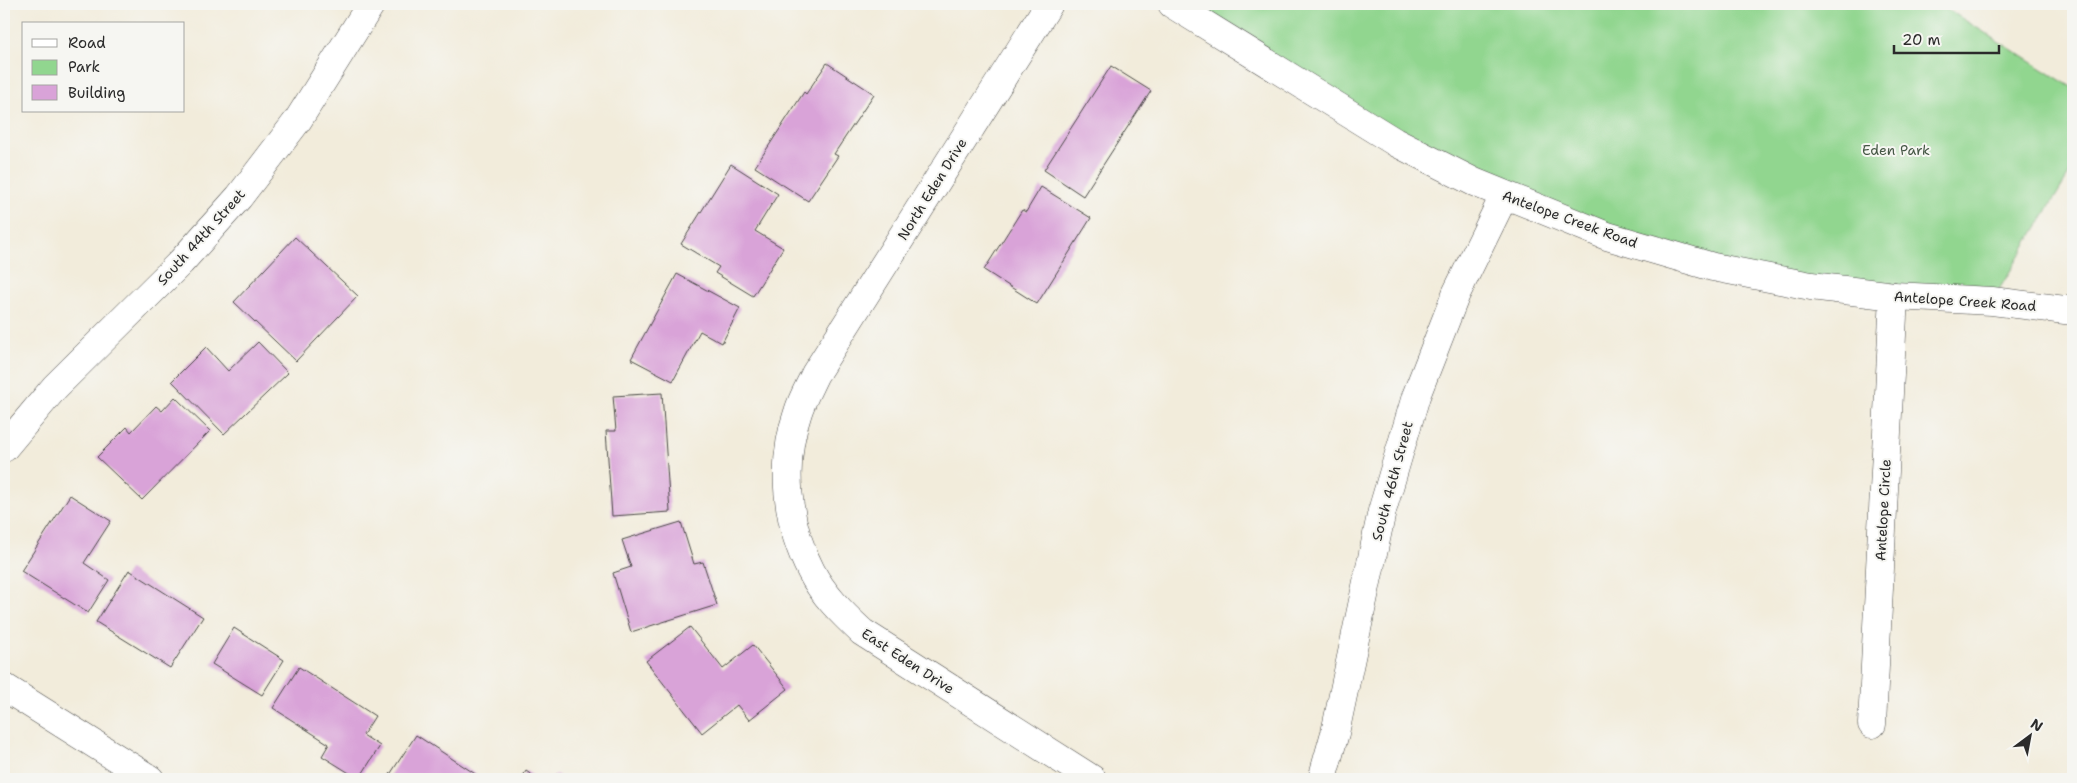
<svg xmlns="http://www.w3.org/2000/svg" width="2077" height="783" font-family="'Shantell Sans',sans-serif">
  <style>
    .green { fill: #91d68f; stroke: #5e805d }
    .building { fill: #d9a3d8 }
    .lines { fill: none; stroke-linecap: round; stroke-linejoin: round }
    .minor-casing { stroke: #494845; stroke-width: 29 }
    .major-casing { stroke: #494845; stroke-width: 29 }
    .minor { stroke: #fff; stroke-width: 28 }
    .major { stroke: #fff; stroke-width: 28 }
    .labels { text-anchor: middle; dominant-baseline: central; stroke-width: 4; stroke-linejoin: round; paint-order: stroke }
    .park-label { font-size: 14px; fill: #445644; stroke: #f6f6f2 }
    .street-label { font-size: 14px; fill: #2b2b2b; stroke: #f6f6f2 }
  </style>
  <rect width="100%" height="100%" fill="#f6f6f2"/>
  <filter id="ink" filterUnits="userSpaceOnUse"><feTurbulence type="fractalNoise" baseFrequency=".02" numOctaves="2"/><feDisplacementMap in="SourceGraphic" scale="10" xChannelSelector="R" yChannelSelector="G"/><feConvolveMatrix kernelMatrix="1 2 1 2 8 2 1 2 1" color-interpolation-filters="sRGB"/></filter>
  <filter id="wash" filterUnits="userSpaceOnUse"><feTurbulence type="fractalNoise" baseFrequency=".0096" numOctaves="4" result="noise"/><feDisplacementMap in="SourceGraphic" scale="20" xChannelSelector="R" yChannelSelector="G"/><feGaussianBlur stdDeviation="1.12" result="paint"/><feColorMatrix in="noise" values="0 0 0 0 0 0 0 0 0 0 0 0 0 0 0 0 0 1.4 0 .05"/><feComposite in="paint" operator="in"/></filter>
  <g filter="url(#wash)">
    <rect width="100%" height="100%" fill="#f2ecdb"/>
    <polygon class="green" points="1172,4 1939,4 2073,88 2073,168 1992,301 1811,286 1504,196"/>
    <g id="blocks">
      <g class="building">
        <polygon points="827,63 874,94 834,154 838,156 808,201 755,167 804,92 806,94"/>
        <polygon points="1111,66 1151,91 1083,196 1044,170"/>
        <polygon points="731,164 778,194 755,231 783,248 753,296 715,273 719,267 681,244"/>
        <polygon points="1041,187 1091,218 1037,304 984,270 1022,210 1026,212"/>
        <polygon points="295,237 358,296 296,361 234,302"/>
        <polygon points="677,274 740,308 722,343 700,331 673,381 631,359"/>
        <polygon points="258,342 288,373 224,434 172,381 206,347 228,371"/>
        <polygon points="662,393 670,512 612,516 606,431 616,431 613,396"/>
        <polygon points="175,397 210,431 142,500 97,457 127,427 131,432 156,406 162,411"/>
        <polygon points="70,495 111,521 84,563 109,580 88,613 21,571"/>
        <polygon points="681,522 694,564 703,562 717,605 631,632 613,573 631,567 622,540"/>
        <polygon points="129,570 203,617 170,668 96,622"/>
        <polygon points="690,627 723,669 753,645 788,689 749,720 737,705 702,733 646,661"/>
        <polygon points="234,628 284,660 262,695 212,664"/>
        <polygon points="299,667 375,716 363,735 380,746 359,779 322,756 329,744 273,708"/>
        <polygon points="416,735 483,779 387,779"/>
        <polygon points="526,771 538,779 521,779"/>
        <polygon points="556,774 564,779 552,779"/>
      </g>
    </g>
  </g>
  <g filter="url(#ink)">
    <use href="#blocks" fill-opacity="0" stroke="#494845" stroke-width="1"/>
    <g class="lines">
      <defs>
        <g id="minor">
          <path d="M1049,4L815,374C809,387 802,399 798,412C780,464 786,523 811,571C823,595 843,614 862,632L1092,779"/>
          <polyline points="1172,4 1395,142 1474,182 1607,236 1713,267 1811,286 1894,296 1992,301 2073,311"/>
          <polyline points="4,448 55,387 181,262 239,197 298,120 371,4"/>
          <polyline points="1872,724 1894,296"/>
          <polyline points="1322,779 1335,733 1382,511 1416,396 1456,294 1504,196"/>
        </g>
        <polyline id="major" points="4,687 150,779"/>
      </defs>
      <use href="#minor" class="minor-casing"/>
      <use href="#major" class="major-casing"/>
      <use href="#minor" class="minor"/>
      <use href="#major" class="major"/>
    </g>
  </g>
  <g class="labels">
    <g class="park-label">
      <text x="1896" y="150">Eden Park</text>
    </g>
    <g class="street-label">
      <text transform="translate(932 189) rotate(-58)">North Eden Drive</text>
      <text transform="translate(1570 219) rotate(20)">Antelope Creek Road</text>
      <text transform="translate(201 237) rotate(-48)">South 44th Street</text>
      <text transform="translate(1965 301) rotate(4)">Antelope Creek Road</text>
      <text transform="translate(1392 481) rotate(-75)">South 46th Street</text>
      <text transform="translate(1883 510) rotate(-87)">Antelope Circle</text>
      <text transform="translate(908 661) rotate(33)">East Eden Drive</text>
    </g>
  </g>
  <rect width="2077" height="783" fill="none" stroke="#f6f6f2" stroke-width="20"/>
  <rect x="22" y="22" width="162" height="90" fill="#f6f6f2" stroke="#a5a5a2"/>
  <rect x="32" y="39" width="25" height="8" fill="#ffffff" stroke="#a5a5a2"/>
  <text x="68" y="48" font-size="15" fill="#2b2b2b">Road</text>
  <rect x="32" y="60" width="25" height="15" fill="#91d68f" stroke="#a5a5a2"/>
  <text x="68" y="72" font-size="15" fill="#2b2b2b">Park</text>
  <rect x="32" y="85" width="25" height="15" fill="#d9a3d8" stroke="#a5a5a2"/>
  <text x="68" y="98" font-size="15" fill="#2b2b2b">Building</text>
  <g transform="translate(2030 736) rotate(32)" stroke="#f6f6f2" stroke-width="4" paint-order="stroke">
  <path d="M0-4L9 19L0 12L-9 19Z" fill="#2b2b2b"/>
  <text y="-8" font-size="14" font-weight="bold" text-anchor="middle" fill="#2b2b2b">N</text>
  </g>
  <path d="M1894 45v8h105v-8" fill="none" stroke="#2b2b2b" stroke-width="2.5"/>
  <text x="1902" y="45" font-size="15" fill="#2b2b2b" stroke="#f6f6f2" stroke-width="4" paint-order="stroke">20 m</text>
</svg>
